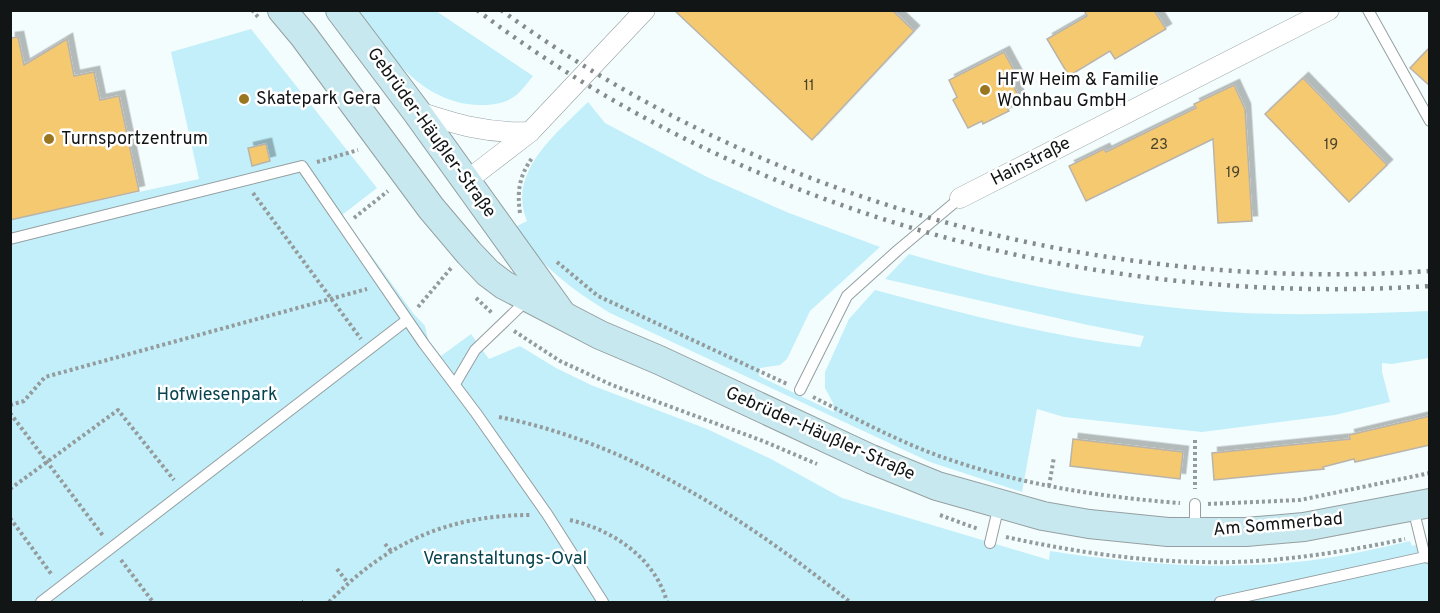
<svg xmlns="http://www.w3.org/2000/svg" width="1440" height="613" font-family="Overpass,sans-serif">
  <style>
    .green { fill: #c2eff9 }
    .building { fill: #f5c970; stroke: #b8b4ac; stroke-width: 1.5; filter: url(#shadow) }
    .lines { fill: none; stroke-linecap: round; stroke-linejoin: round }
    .service-casing { stroke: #959fa1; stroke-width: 12 }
    .minor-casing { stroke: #959fa1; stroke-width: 21 }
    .secondary-casing { stroke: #959fa1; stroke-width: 30 }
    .path { stroke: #949b9c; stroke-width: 4; stroke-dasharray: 3 3; stroke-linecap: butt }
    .service { stroke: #fff; stroke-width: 10 }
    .minor { stroke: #fff; stroke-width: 20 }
    .secondary { stroke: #c6e8ee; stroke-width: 28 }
    .rail { stroke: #858b8c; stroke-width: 4.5; stroke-dasharray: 3 6; stroke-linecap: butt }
    .poi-dot { fill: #9b7621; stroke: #fff; stroke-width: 2 }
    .labels { text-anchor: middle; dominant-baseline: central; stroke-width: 5; stroke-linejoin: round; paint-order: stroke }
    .number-label { font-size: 15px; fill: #4b422c }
    .poi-label { font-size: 18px; fill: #121516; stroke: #fff; text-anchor: start }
    .street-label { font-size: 18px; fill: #121516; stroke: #fff }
    .park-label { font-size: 18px; fill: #05434e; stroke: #fff }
  </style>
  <defs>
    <filter id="shadow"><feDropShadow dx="5.5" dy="-5.5" stdDeviation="0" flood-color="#0004"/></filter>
  </defs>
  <rect width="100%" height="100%" fill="#f4fdfe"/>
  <g class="green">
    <path d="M356,11H436L533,76C528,82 522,91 515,96C504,104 492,105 480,105C421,104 389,53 356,11Z"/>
    <path d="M251,29L377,188L342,215L413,313L425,326L428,339L441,356L471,334L489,359L520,346L556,368L591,385L707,429L771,459L842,498L1049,560L1050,551C1134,564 1221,571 1306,561C1341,557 1375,549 1410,541L1412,546L1429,542V602H11L10,220L199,179L171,52Z"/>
    <path d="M588,102L605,123L707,177L789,213L880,247L810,311L787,359L780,365L760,368L759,376L834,412L833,403L825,388V372L849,319L875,290C962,313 1050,337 1140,347L1144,336L1088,325L885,279L909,254C1000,281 1093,300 1187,309C1267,317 1349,314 1429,311V358L1392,364L1382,363V372L1390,402L1335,415L1202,432L1064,417L1037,409L1022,492L930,462L610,313C570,288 542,268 515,227L527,221C506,172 558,132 588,102Z"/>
  </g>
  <g class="building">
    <polygon points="674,10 892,10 914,31 812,140"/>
    <polygon points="1084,10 1154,10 1166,29 1115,59 1110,51 1069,76 1047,39 1087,16"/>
    <polygon points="18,37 24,65 67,39 74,76 94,72 100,100 119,96 139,191 10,220 10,38"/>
    <polygon points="1430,47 1430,86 1410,68"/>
    <polygon points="1004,52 1019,80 1012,83 1021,101 1007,108 1009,111 983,124 982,121 968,128 953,100 957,97 949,80"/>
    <polygon points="1303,78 1387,165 1349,202 1265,114"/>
    <polygon points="1234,85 1245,109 1252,221 1218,223 1213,139 1086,201 1069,166 1104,149 1106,152 1196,108 1194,104"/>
    <polygon points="266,144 270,161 252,166 248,148"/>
    <polygon points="1430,416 1430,445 1355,462 1354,459 1323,467 1324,469 1214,480 1212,453 1350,439 1349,435"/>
    <polygon points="1073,439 1183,452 1180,479 1070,466"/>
  </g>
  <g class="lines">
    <defs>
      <g id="service">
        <polyline points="1368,10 1430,121"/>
        <polyline points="10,239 302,166 424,344 476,413 547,514 603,602"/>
        <polyline points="455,384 475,350 528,299"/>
        <polyline points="800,390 847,296 898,250 960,198"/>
        <polyline points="1413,508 1425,557"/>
        <polyline points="1195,531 1195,504"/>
        <polyline points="990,543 999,505"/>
        <polyline points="41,602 407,320"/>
        <polyline points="1220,602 1425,557 1430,558"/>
      </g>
      <g id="minor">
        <path d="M416,111C455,124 488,134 530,132"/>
        <polyline points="465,182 530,132 645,10"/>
        <polyline points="960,198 1329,10"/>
      </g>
      <g id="secondary">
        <polyline points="282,10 303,35 431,208 469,253 488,273 504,285 600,335 659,360 871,459 937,486 1043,516 1089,524 1168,532 1246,532 1304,527 1430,503"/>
        <polyline points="340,10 416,111 561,313"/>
      </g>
    </defs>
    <use href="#service" class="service-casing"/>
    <use href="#minor" class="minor-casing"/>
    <use href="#secondary" class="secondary-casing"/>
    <g class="path">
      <polyline points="252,10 258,17"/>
      <polyline points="317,162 358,150"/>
      <polyline points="253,193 361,339"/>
      <path d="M520,213C517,191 519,177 532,158"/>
      <polyline points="354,218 388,191"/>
      <polyline points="557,262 598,296 787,384"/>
      <polyline points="476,298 492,313"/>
      <polyline points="418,307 452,267"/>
      <polyline points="514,331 560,361 612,385 763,441 817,464"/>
      <path d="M813,397C855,418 897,441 942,457C1018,484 1099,497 1180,503"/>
      <polyline points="10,405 24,401 45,377 367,289"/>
      <polyline points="10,413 104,537"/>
      <path d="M499,417C631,443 747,520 850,602"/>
      <polyline points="1195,440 1195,489"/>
      <polyline points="1049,486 1054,457"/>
      <polyline points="10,489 118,410 174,480"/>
      <polyline points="1208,504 1300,500 1430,473"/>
      <polyline points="940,515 978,529"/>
      <polyline points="10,518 52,575"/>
      <path d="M570,520C613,530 655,558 667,602"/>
      <path d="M1006,537C1070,551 1135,561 1201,562C1269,564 1339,553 1405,539"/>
      <polyline points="385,544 391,551"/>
      <polyline points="121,560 153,602"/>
      <polyline points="337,569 348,583"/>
      <polyline points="302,602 303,602"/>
      <path d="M329,602C386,543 448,515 530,515"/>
    </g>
    <use href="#service" class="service"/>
    <use href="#minor" class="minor"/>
    <use href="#secondary" class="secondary"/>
    <g class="rail">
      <path d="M477,10C746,214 1094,308 1430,286"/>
      <path d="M501,10C766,204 1104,293 1430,271"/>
    </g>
  </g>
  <g class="poi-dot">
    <circle cx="985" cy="90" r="6"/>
    <circle cx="244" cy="99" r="6"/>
    <circle cx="49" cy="139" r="6"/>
  </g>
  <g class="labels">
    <g class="number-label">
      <text x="809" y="86">11</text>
      <text x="1159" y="145">23</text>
      <text x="1331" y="145">19</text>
      <text x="1233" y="173">19</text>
    </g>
    <g class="poi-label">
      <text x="997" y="80">HFW Heim &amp; Familie<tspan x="997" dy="21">Wohnbau GmbH</tspan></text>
      <text x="256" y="99">Skatepark Gera</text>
      <text x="61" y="139">Turnsportzentrum</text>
    </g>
    <g class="street-label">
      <text transform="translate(431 133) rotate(54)">Gebrüder-Häußler-Straße</text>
      <text transform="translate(1031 162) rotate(-27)">Hainstraße</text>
      <text transform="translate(820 434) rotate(24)">Gebrüder-Häußler-Straße</text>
      <text transform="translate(1278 525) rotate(-5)">Am Sommerbad</text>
    </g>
    <g class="park-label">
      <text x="217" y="395">Hofwiesenpark</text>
      <text x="505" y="559">Veranstaltungs-Oval</text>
    </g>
  </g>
  <rect width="1440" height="613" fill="none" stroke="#121516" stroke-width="24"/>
</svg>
